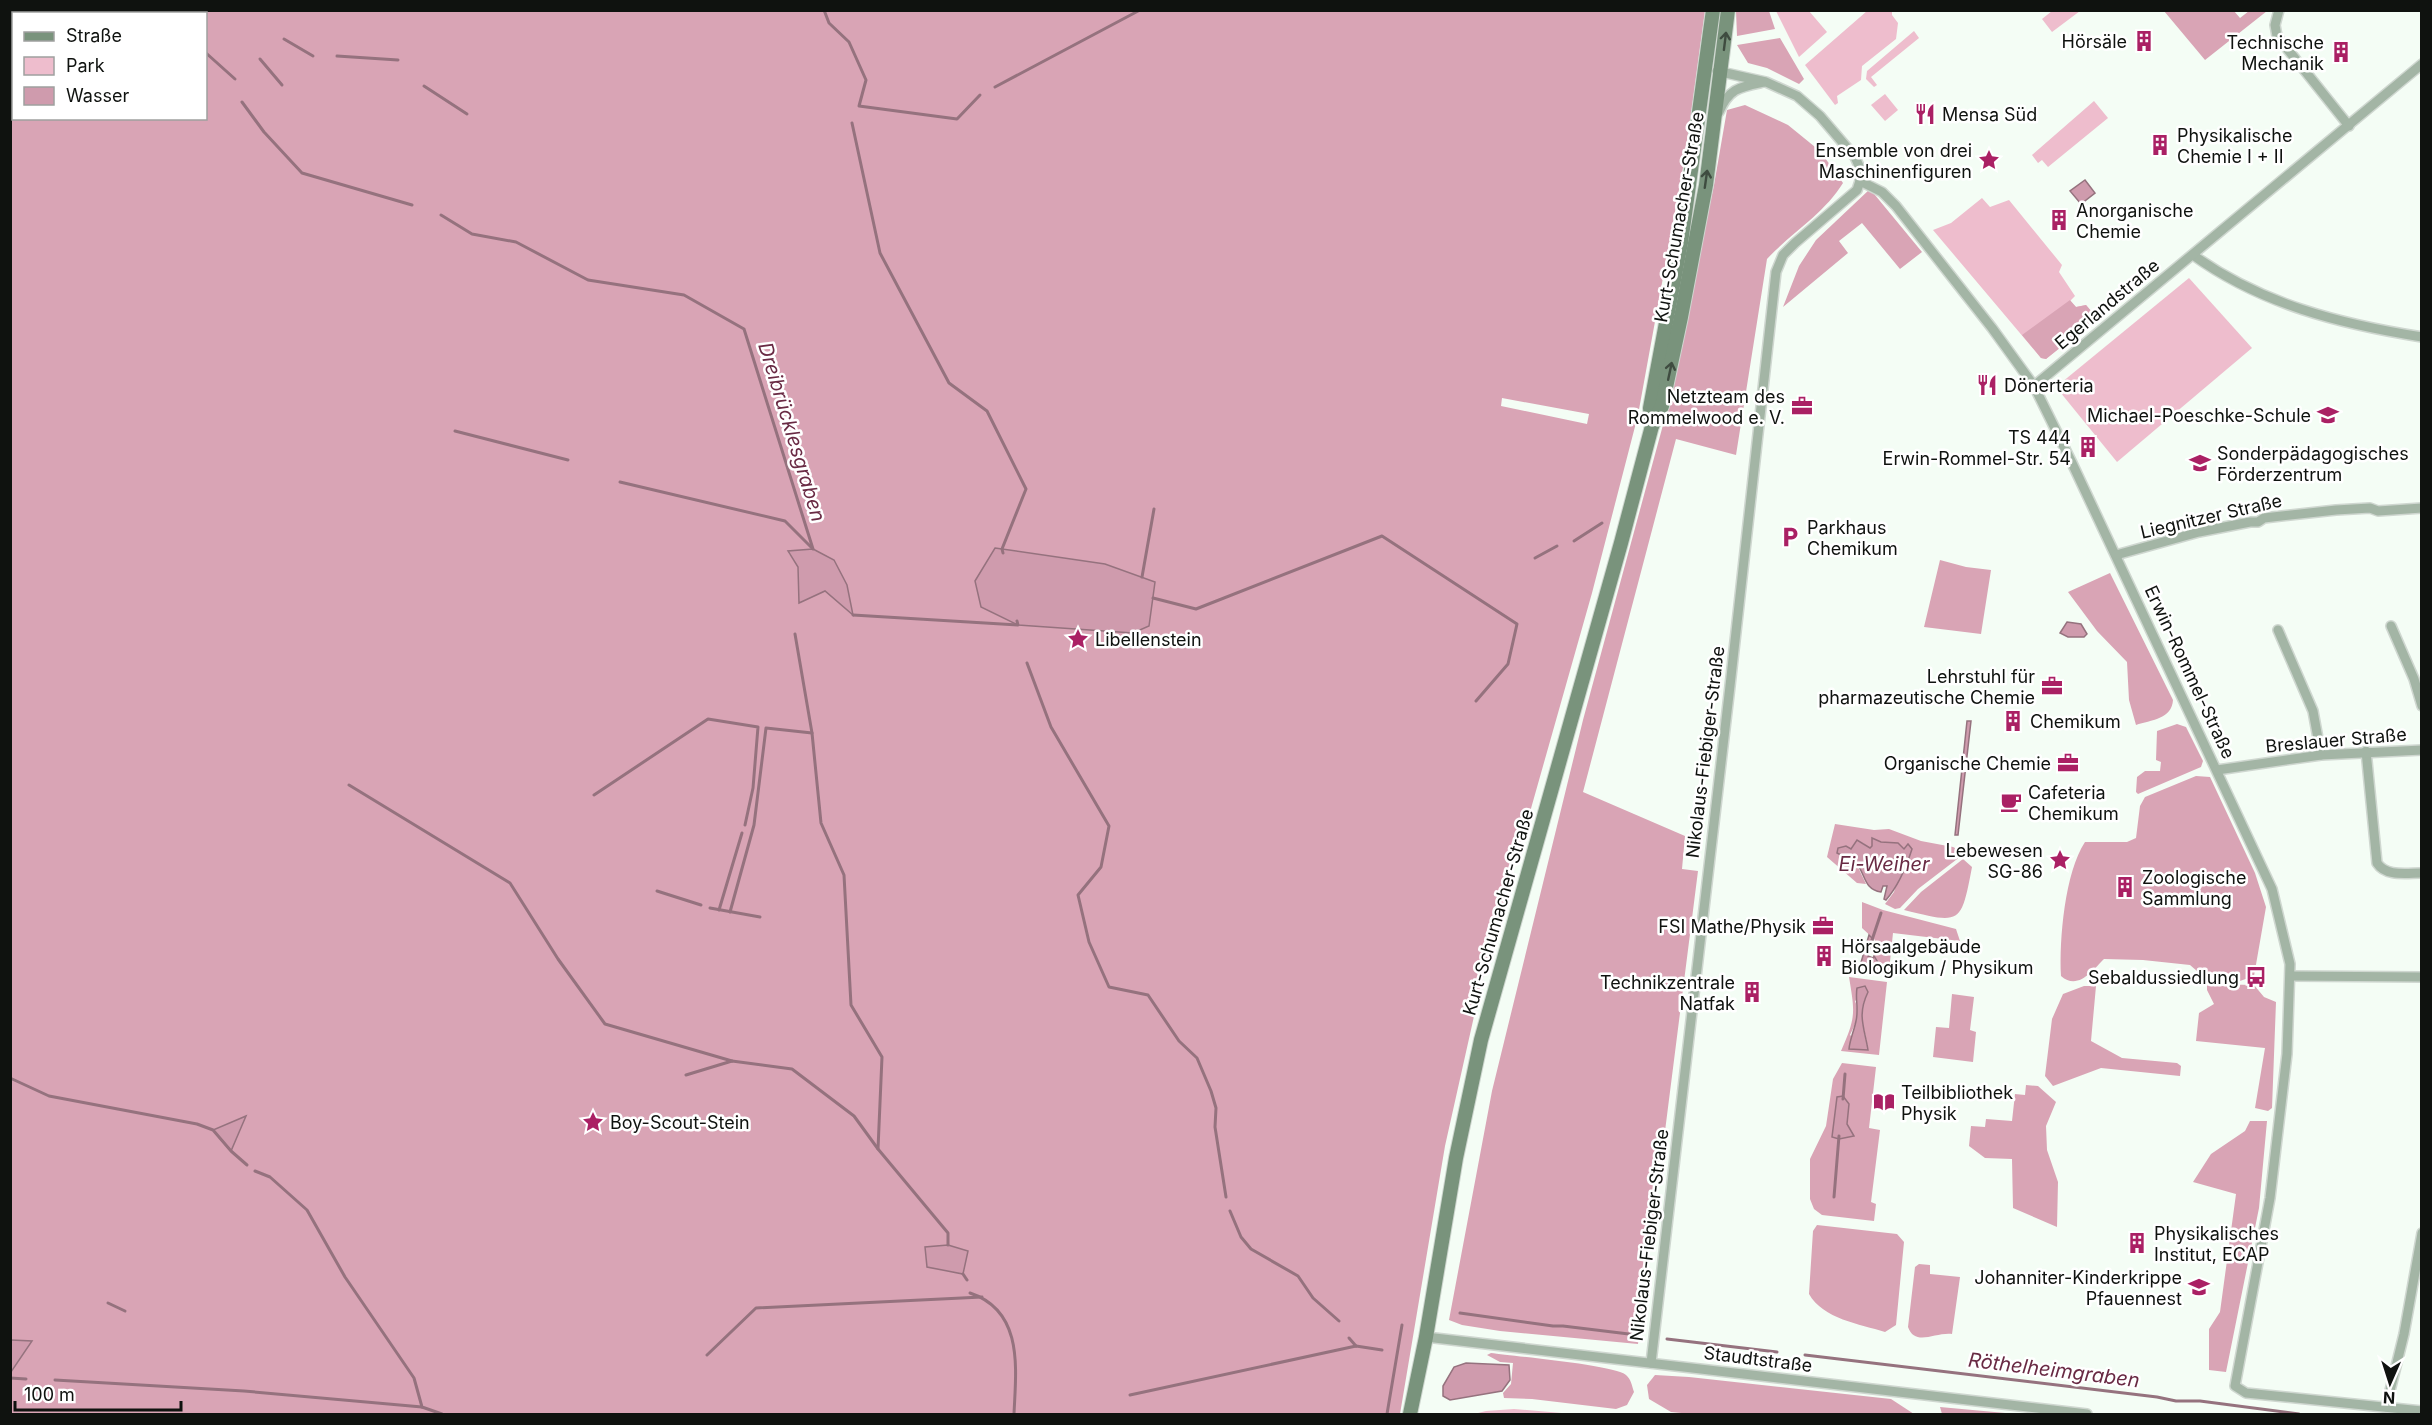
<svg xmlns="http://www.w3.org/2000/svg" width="2432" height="1425" font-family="Inter,sans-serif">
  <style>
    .green { fill: #eebdcd }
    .forest { fill: #d9a4b5; fill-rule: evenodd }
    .water { fill: #cf9bad; stroke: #95727e; stroke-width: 1.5 }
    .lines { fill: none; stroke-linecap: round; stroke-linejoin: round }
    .stream { stroke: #95727e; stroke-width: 3 }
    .street-casing { stroke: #cfd7d0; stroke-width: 12 }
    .secondary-casing { stroke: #cfd7d0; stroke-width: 16 }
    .street { stroke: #a3b5a5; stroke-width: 9 }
    .secondary { stroke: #79937c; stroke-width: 14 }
    .oneway { stroke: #3f4c40 }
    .labels { text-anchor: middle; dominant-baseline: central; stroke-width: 5; stroke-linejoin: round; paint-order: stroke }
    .poi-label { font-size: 18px; fill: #0f120f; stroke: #fff; text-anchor: start }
    .street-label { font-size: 18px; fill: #0f120f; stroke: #fff }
    .water-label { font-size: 20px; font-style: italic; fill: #692a44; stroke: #fff }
  </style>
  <rect width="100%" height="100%" fill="#f4fdf5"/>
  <g class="green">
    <polygon points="1776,11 1809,11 1827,32 1799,57"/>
    <polygon points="1867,11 1892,11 1892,15 1898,23 1896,39 1862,66 1861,80 1837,96 1838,103 1835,105 1805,65"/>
    <polygon points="2052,11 2052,10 2080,11 2052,32 2042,19"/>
    <polygon points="1914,31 1919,38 1871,77 1877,85 1874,87 1866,79 1867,71"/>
    <polygon points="1885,94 1898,110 1885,121 1871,105"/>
    <polygon points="2094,101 2108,118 2048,167 2042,160 2038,163 2032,155"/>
    <polygon points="1982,198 1990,207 2009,200 2062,265 2059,272 2075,296 2070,301 2076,307 2086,305 2097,318 2046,359 2041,358 1933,230 1951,223"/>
    <polygon points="2189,278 2252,348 2117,462 2056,387"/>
    <polygon points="1514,1409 1573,1414 1474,1414 1486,1411"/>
  </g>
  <g class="forest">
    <path d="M11,11H1705L1686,151L1638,415L1592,593L1481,985L1445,1146L1400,1414H11V1372L32,1341L11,1340ZM14,14H206V118H14ZM1502,398L1589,414L1587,424L1501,406ZM995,548L1105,564L1155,582ZM788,552L853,614L825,591L800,589L798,567ZM925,1247L963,1274L927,1267Z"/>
    <polygon points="1736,11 1769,11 1775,29 1737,36"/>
    <polygon points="2164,11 2234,11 2240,18 2249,11 2267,11 2205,60"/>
    <polygon points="1780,38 1804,79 1799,84 1767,68 1748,63 1737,45"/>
    <path d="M1745,105L1788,125L1820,151L1843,183C1824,214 1791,233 1767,259L1736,455L1676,439L1583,792L1685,836L1682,869L1698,871L1638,1344L1500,1331L1462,1325L1449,1320L1492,1091L1583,720L1663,425L1714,185L1727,110Z"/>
    <polygon points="1870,189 1922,252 1900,269 1862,223 1839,241 1848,253 1783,307 1799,266 1816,240"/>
    <polygon points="2070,300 2076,307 2086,305 2097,318 2046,359 2041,358 2022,335"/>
    <polygon points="1940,560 1966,567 1991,570 1981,634 1924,627"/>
    <path d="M2110,573L2173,700C2172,719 2151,720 2136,725L2129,700L2127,662L2097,631L2068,592Z"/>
    <polygon points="2177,724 2186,727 2203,761 2201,767 2138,794 2136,792 2137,777 2145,771 2160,771 2161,762 2156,760 2157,731"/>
    <path d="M2196,776L2210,777L2255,873L2266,907L2254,976L2240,981L2204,977L2190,965L2143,960L2104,959C2093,970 2078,991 2061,976C2059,940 2065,872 2085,842H2127L2136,838L2140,806L2145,797Z"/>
    <polygon points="1835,824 1874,830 1889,829 1921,841 1953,847 1965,853 1918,889 1900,908 1895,909 1885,904 1894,892 1908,844 1904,849 1872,846 1869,849 1863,843 1848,859 1856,863 1866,884 1857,883 1827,857"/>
    <path d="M1963,859L1972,867C1961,925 1961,924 1904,910L1921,892Z"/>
    <polygon points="1862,902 1883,910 1956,929 1960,941 1893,933 1889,971 1875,969 1880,963 1871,952 1875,940 1862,928"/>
    <path d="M1849,977L1887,982L1879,1055L1841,1051C1856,1017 1855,1013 1849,977ZM1868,992C1856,1018 1865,1024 1868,1050L1850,1035C1856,1023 1860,1013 1855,1001Z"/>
    <polygon points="2207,984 2254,985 2264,997 2276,1002 2272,1108 2268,1111 2255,1108 2265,1048 2196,1041 2199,1013 2214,1004 2207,990"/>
    <polygon points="2084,986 2096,986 2091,1041 2122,1058 2177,1063 2181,1066 2180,1076 2101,1068 2053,1086 2045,1076 2052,1019 2063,994"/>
    <polygon points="1952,994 1974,997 1970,1030 1976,1032 1973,1062 1933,1057 1936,1027 1949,1028"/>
    <path d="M1842,1063L1876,1067L1869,1128L1880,1130L1871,1202L1876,1204L1874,1221L1822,1215L1814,1209L1810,1199V1159L1826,1126L1833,1079ZM1843,1096L1847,1124L1853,1135L1833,1137L1837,1097Z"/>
    <polygon points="2026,1085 2038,1086 2056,1102 2046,1126 2047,1150 2058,1182 2057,1227 2013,1208 2012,1159 1985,1158 1969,1146 1971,1126 1985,1127 1986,1119 2012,1121 2015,1094 2025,1095"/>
    <polygon points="2250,1121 2267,1121 2259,1208 2226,1372 2209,1370 2209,1329 2220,1312 2236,1194 2193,1182 2211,1154 2245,1131"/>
    <path d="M1817,1225L1897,1234L1904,1242L1896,1325L1885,1332C1860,1324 1823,1319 1809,1294L1813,1231Z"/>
    <path d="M1919,1264L1930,1265V1274L1960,1277L1952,1334C1935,1332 1915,1347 1908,1327L1915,1267Z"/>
    <path d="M1491,1353C1512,1356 1615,1365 1626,1375C1631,1379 1632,1386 1634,1392L1627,1405L1616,1409L1532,1399L1504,1398L1503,1393L1511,1384L1513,1363L1500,1362L1487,1355Z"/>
    <polygon points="1655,1375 1689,1377 1891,1399 1914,1414 1692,1414 1671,1412 1649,1399 1647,1385"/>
    <polygon points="1940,1407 2016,1414 1942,1414"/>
  </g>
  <g class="water">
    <polygon points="2085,180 2095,193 2081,204 2070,191"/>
    <polygon points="995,548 1105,564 1155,582 1149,626 1133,633 1018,625 981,607 975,581"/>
    <polygon points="813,549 834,560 847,585 853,615 825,591 799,603 798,567 788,551"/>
    <polygon points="2067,622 2081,624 2087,634 2084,637 2068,637 2060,633"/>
    <polygon points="1967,721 1971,721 1958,835 1955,835"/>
    <path d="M1872,838L1881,842L1898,843L1904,849L1908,844L1912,849C1906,868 1899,885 1886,900L1884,899L1887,886H1883L1881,892C1863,889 1866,874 1856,863C1851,858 1842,856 1837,853L1838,848L1846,846L1851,849L1857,840L1870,848L1872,846Z"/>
    <polygon points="1869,935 1873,939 1868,956 1873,958 1874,956 1878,962 1874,968 1860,966"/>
    <path d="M1865,986L1868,992C1857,1015 1864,1026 1868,1050L1849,1049C1850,1039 1854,1031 1856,1021C1859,1009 1855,999 1857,988Z"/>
    <polygon points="1843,1096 1849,1104 1847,1124 1854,1136 1839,1139 1832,1137 1837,1097"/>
    <polygon points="246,1116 231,1151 213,1130"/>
    <polygon points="948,1245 968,1251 963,1274 927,1267 925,1247"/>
    <polygon points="11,1340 32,1341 11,1372 10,1340"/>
    <polygon points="1466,1363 1509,1365 1510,1380 1502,1391 1450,1400 1443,1396 1443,1386 1454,1367"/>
  </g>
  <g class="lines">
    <g class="stream">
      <polyline points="154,10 158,14"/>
      <polyline points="177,10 178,14"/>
      <polyline points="824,10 829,23 849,42 866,80 859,106 957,119 980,95"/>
      <polyline points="284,39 313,56"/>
      <polyline points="206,53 235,79"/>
      <polyline points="337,56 398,60"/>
      <polyline points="260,59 282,85"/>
      <polyline points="424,86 467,114"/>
      <polyline points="995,87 1140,10"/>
      <polyline points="242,102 264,132 302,173 412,205"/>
      <polyline points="852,123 880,253 949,383 987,411 1026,489 1002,549 1003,553"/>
      <polyline points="441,215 472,234 516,242 588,280 684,295 744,329 813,549"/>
      <polyline points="455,431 568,460"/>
      <polyline points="620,482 785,521 812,548"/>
      <polyline points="1574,541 1602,523"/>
      <polyline points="1535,558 1557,546"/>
      <polyline points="1142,577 1154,509"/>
      <polyline points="1153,598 1196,609 1382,536 1517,624 1508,664 1476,701"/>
      <polyline points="853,615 1018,625 1017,621"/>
      <polyline points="795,634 812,733 821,823 844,875 851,1005 882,1057 878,1149"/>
      <polyline points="1027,663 1051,727 1109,826 1101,867 1078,895 1089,942 1109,987 1148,995 1179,1041 1197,1058 1211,1091 1216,1108 1215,1127 1226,1197"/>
      <polyline points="349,785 510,883 558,959 605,1024 732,1061"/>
      <polyline points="594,795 708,719 758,727 753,788 745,825"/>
      <polyline points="657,891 701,905"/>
      <polyline points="710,908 760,917"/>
      <polyline points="719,910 742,833"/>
      <polyline points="730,912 754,825 766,728 812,733"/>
      <polyline points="1872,940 1881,913"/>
      <polyline points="686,1075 732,1061 792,1069 854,1116 878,1149 948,1233 948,1245"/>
      <polyline points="10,1078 49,1096 197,1124 213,1130 231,1151 247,1165"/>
      <polyline points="1843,1099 1845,1074"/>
      <polyline points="255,1171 270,1177 307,1210 345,1277 414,1378 422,1407 442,1414"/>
      <polyline points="1834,1197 1839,1136"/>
      <polyline points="1230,1211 1241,1237 1251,1249 1298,1276 1313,1298 1339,1321"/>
      <polyline points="963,1274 967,1280"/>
      <path d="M970,1293C1024,1311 1016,1369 1014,1414"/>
      <polyline points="108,1303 125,1311"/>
      <polyline points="1460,1313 1553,1326 1563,1326 1637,1335"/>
      <polyline points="1349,1338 1356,1346"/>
      <polyline points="1667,1339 1777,1352"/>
      <polyline points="707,1355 756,1308 982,1297"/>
      <polyline points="1805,1355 2157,1397 2176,1401 2200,1401 2299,1414"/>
      <polyline points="10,1378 26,1379"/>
      <polyline points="55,1380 244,1391 422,1407"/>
      <polyline points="1130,1395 1356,1346 1382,1350"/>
      <polyline points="1387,1414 1402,1325"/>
    </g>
    <defs>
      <g id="street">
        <polyline points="2279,10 2275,25 2277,36 2349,126"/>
        <path d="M1719,112C1729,88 1740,87 1764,82"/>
        <polyline points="1860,181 1882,192 1896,206 1992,328 2034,386 2072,463 2272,889 2290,964 2287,1054 2270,1198 2235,1386 2246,1393 2422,1411"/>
        <path d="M2193,255C2261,304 2340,324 2422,337"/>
        <polyline points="2034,386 2422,64"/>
        <polyline points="2116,555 2199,532 2250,522 2258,522 2264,518 2336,510 2370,508 2378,511 2422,508"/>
        <polyline points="2391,626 2414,679 2422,706"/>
        <polyline points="2278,630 2313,711 2321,755"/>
        <path d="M2366,751L2377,863C2386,877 2406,873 2422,873"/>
        <polyline points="2217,770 2321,755 2422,750"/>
        <polyline points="2291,976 2422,977"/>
        <polyline points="1426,1337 2087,1414"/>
        <polyline points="1651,1363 1730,686 1776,272 1783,255 1795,243 1857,190 1860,181 1859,166 1855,157 1820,116 1797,96 1766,82 1717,71"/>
        <polyline points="2386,1407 2404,1334 2422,1233"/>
      </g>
      <g id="secondary">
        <polyline points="1652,426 1650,408 1681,243 1713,10"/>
        <polyline points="1410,1414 1426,1337 1456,1158 1481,1040 1621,543 1652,426 1662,406 1681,317 1706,185 1728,10"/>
      </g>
    </defs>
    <use href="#street" class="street-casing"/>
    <use href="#secondary" class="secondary-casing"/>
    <use href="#street" class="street"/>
    <use href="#secondary" class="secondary"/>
  </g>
  <defs><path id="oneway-shaft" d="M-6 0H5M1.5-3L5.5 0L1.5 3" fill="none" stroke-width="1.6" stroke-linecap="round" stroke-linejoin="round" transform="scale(1.5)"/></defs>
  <g class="oneway">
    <use href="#oneway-shaft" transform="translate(1725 41) rotate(-83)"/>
    <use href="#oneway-shaft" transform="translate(1706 179) rotate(-82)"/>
    <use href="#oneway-shaft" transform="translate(1670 371) rotate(-78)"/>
  </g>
  <defs>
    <symbol id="building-bare" viewBox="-9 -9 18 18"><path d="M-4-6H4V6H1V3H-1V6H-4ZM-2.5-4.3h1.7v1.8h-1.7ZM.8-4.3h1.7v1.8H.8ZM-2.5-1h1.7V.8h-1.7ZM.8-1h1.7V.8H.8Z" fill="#aa2064" stroke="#fff" stroke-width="2.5" paint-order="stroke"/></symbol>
    <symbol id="restaurant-bare" viewBox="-9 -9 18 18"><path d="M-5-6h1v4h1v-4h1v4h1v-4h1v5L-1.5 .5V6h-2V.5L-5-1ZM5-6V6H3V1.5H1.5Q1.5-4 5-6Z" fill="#aa2064" stroke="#fff" stroke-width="2.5" paint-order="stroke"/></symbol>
    <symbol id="sight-bare" viewBox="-9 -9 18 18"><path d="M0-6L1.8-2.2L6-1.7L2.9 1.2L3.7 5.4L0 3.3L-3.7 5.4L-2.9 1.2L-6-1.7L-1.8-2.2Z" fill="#aa2064" stroke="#fff" stroke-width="2.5" paint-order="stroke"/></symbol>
    <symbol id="office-bare" viewBox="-9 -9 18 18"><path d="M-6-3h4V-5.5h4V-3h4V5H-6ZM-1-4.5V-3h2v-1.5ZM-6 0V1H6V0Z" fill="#aa2064" stroke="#fff" stroke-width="2.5" paint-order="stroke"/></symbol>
    <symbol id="school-bare" viewBox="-9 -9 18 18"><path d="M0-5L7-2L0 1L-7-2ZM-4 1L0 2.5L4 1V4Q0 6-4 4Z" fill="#aa2064" stroke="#fff" stroke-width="2.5" paint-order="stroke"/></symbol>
    <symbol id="parking-bare" viewBox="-9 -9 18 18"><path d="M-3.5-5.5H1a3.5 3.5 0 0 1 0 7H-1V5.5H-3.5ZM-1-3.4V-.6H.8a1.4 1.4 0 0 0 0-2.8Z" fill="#aa2064" stroke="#fff" stroke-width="2.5" paint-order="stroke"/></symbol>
    <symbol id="cafe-bare" viewBox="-9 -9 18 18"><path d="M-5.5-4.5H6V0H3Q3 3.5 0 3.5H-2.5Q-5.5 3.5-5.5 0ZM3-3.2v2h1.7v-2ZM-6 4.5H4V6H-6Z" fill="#aa2064" stroke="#fff" stroke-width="2.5" paint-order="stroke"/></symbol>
    <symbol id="bus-bare" viewBox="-9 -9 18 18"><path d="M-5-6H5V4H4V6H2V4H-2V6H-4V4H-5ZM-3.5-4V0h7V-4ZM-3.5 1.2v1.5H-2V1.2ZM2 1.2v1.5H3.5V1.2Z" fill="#aa2064" stroke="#fff" stroke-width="2.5" paint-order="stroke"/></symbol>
    <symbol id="library-bare" viewBox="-9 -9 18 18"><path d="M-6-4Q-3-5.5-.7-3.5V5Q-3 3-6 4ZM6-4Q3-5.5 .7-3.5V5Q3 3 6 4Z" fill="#aa2064" stroke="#fff" stroke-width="2.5" paint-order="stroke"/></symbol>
  </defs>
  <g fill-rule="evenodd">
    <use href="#building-bare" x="2129" y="26" width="30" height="30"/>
    <use href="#building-bare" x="2326" y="37" width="30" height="30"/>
    <use href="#restaurant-bare" x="1910" y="99" width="30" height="30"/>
    <use href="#building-bare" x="2145" y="130" width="30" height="30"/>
    <use href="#sight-bare" x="1974" y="145" width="30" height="30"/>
    <use href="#building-bare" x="2044" y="205" width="30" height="30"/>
    <use href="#restaurant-bare" x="1972" y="370" width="30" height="30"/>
    <use href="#office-bare" x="1787" y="391" width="30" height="30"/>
    <use href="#school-bare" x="2313" y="400" width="30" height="30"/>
    <use href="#building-bare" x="2073" y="432" width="30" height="30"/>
    <use href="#school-bare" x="2185" y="448" width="30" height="30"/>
    <use href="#parking-bare" x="1775" y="522" width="30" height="30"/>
    <use href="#sight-bare" x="1063" y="624" width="30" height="30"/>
    <use href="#office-bare" x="2037" y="671" width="30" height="30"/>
    <use href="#building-bare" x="1998" y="706" width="30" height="30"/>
    <use href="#office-bare" x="2053" y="748" width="30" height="30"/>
    <use href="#cafe-bare" x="1996" y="787" width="30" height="30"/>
    <use href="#sight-bare" x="2045" y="845" width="30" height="30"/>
    <use href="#building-bare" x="2110" y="872" width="30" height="30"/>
    <use href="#office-bare" x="1808" y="911" width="30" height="30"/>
    <use href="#building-bare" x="1809" y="941" width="30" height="30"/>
    <use href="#bus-bare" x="2241" y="962" width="30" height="30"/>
    <use href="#building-bare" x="1737" y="977" width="30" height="30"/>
    <use href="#library-bare" x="1869" y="1087" width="30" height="30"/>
    <use href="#sight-bare" x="578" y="1107" width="30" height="30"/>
    <use href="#building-bare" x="2122" y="1228" width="30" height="30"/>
    <use href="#school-bare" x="2184" y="1272" width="30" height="30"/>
  </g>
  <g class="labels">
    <g class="poi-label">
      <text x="2127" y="41" text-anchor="end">Hörsäle</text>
      <text x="2324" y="42" text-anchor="end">Technische<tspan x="2324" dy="21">Mechanik</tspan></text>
      <text x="1942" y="114">Mensa Süd</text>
      <text x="2177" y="135">Physikalische<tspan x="2177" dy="21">Chemie I + II</tspan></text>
      <text x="1972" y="150" text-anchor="end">Ensemble von drei<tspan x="1972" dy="21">Maschinenfiguren</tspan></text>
      <text x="2076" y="210">Anorganische<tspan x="2076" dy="21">Chemie</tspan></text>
      <text x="2004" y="385">Dönerteria</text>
      <text x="1785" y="396" text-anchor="end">Netzteam des<tspan x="1785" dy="21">Rommelwood e. V.</tspan></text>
      <text x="2311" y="415" text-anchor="end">Michael-Poeschke-Schule</text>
      <text x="2071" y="437" text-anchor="end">TS 444<tspan x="2071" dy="21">Erwin-Rommel-Str. 54</tspan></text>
      <text x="2217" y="453">Sonderpädagogisches<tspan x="2217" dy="21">Förderzentrum</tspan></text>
      <text x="1807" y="527">Parkhaus<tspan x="1807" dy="21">Chemikum</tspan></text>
      <text x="1095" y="639">Libellenstein</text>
      <text x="2035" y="676" text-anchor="end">Lehrstuhl für<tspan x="2035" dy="21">pharmazeutische Chemie</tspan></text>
      <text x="2030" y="721">Chemikum</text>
      <text x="2051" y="763" text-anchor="end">Organische Chemie</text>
      <text x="2028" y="792">Cafeteria<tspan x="2028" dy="21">Chemikum</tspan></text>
      <text x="2043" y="850" text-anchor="end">Lebewesen<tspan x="2043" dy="21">SG-86</tspan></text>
      <text x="2142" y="877">Zoologische<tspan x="2142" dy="21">Sammlung</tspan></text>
      <text x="1806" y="926" text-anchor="end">FSI Mathe/Physik</text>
      <text x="1841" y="946">Hörsaalgebäude<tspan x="1841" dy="21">Biologikum / Physikum</tspan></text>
      <text x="2239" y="977" text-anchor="end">Sebaldussiedlung</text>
      <text x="1735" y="982" text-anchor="end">Technikzentrale<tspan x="1735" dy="21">Natfak</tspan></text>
      <text x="1901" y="1092">Teilbibliothek<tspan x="1901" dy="21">Physik</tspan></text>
      <text x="610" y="1122">Boy-Scout-Stein</text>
      <text x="2154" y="1233">Physikalisches<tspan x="2154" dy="21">Institut, ECAP</tspan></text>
      <text x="2182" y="1277" text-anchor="end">Johanniter-Kinderkrippe<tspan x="2182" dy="21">Pfauennest</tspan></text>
    </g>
    <g class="street-label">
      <text transform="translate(1679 217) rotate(-80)">Kurt-Schumacher-Straße</text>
      <text transform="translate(2107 304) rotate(-40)">Egerlandstraße</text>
      <text transform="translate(2211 516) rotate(-13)">Liegnitzer Straße</text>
      <text transform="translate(2190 672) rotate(65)">Erwin-Rommel-Straße</text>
      <text transform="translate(2336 740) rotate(-5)">Breslauer Straße</text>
      <text transform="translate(1705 752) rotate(-83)">Nikolaus-Fiebiger-Straße</text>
      <text transform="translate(1498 912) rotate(-74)">Kurt-Schumacher-Straße</text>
      <text transform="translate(1649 1235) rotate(-83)">Nikolaus-Fiebiger-Straße</text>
      <text transform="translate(1758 1359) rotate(7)">Staudtstraße</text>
    </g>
    <g class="water-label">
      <text transform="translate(792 432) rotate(73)">Dreibrücklesgraben</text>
      <text x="1884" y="864">Ei-Weiher</text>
      <text transform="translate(2054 1370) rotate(7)">Röthelheimgraben</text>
    </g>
  </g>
  <rect width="2432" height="1425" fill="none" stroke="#0f120f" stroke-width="24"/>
  <rect x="12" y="12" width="195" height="108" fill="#ffffff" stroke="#9fa09f" stroke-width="1.5"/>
  <rect x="24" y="32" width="30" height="9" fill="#79937c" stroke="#9fa09f" stroke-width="1.5"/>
  <text x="66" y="42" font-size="18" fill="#0f120f">Straße</text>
  <rect x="24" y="57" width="30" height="18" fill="#eebdcd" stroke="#9fa09f" stroke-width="1.5"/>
  <text x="66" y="72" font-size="18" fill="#0f120f">Park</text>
  <rect x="24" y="87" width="30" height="18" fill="#cf9bad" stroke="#9fa09f" stroke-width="1.5"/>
  <text x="66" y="102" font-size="18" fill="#0f120f">Wasser</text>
  <g transform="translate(2390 1383) rotate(183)" stroke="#ffffff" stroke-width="4.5" paint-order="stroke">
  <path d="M0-4.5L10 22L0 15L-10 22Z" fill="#0f120f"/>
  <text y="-9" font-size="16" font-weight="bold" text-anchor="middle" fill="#0f120f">N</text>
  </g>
  <path d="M15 1401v9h166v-9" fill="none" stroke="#0f120f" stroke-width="3"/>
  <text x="24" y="1401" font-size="18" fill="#0f120f" stroke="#ffffff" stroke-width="4.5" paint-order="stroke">100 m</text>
</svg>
